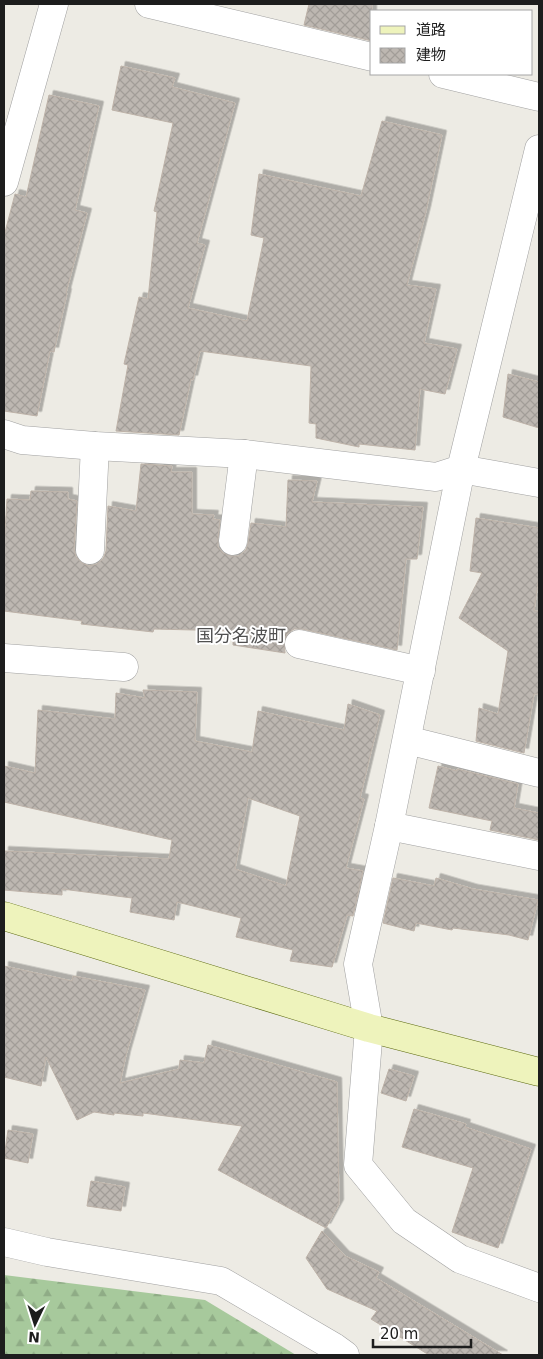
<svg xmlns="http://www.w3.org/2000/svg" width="543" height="1359" font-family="'DejaVu Sans','Noto Sans JP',sans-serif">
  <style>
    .forest { fill: url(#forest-firs) }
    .building { fill: url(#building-cross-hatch); stroke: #bdb2a8; fill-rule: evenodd; filter: url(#shadow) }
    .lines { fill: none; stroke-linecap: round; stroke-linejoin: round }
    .street-casing { stroke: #a1a1a1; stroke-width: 29 }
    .secondary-casing { stroke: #5b690f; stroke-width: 29 }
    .street { stroke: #fff; stroke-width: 28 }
    .secondary { stroke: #eef3bc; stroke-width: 28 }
    .labels { text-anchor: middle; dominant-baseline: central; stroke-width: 4; stroke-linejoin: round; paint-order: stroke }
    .quarter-label { font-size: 18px; fill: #505050; stroke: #fff }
  </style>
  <defs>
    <pattern id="forest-firs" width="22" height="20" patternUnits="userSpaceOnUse" patternTransform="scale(1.25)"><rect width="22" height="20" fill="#a7c99c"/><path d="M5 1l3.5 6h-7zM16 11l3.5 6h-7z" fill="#8fac86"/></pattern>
    <pattern id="building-cross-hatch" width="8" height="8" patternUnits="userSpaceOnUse" patternTransform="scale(1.25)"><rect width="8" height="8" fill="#bdb7b1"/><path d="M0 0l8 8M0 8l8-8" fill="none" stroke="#a29d98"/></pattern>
    <filter id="shadow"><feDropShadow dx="4.5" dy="-4.5" stdDeviation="0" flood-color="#0004"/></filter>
  </defs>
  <rect width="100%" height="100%" fill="#edebe4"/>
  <polygon class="forest" points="4,1275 205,1300 296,1355 4,1355"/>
  <g class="building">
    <polygon points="309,4 372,4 372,41 304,25"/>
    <polygon points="121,66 175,78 172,87 235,103 197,243 205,245 188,308 247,321 264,238 251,235 259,174 361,196 382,121 442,135 426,211 407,285 436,289 424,343 457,349 445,394 420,389 415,450 359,444 359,447 316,438 316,424 309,423 311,366 200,351 193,380 191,379 179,435 116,431 128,365 124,364 139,297 148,299 157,212 154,211 173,123 112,110"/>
    <polygon points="49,95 99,106 75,210 87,213 66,293 67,293 54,352 50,351 37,416 4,411 4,236 15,194 26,197"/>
    <polygon points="508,374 539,382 539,428 503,417"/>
    <polygon points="141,464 172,466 171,472 192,472 192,514 214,515 213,519 220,520 218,539 218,547 223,553 231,556 239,556 246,550 248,543 251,523 286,527 288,480 317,481 312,502 423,507 417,559 406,559 397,650 302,629 294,629 287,634 284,641 285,653 233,645 233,631 154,629 153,632 81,624 82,621 4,611 4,546 7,499 30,500 31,491 68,492 68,499 77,501 74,549 76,557 82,563 89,566 97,564 103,559 106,551 108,506 136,511"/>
    <polygon points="476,518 539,528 539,576 534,611 539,611 539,694 534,694 524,753 476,741 479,708 498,714 508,651 459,618 482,573 470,571"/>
    <path d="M143,690L197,692L195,741L252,752L258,711L344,730L348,704L380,715L360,798L364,799L346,868L363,871L353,916L347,915L332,967L290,961L293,950L236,937L241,918L177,902L174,920L130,912L132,898L62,889V895L4,890V851L169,859L172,840L4,802V766L35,773L38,710L115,719L116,693L145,698ZM248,798L300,816L286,886L235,869Z"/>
    <polygon points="438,766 457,771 457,769 518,784 514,808 539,813 539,840 490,830 492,821 429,808"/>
    <polygon points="393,878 434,886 436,878 473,889 538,900 528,940 509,935 453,928 452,930 416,923 414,931 383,923"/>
    <polygon points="4,966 72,981 73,976 145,990 126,1055 120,1083 179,1069 180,1060 204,1063 208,1045 337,1082 339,1204 326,1228 218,1170 242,1126 143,1113 143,1116 114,1113 114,1115 94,1112 77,1120 46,1057 41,1086 4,1077"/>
    <polygon points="389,1069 414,1076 406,1101 381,1093"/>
    <polygon points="414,1109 466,1124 465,1127 531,1149 498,1248 452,1232 473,1168 402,1147"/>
    <polygon points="8,1130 33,1134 28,1163 4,1158"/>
    <polygon points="91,1181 125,1187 121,1211 87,1206"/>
    <polygon points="322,1231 345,1256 379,1272 376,1278 503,1355 429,1355 371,1319 377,1311 327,1289 306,1258"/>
  </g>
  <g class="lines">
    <defs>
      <g id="street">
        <polyline points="149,4 372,57"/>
        <polyline points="443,74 539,97"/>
        <polyline points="539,149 461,469 389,826 358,964 369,1028 358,1165 404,1221 460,1259 539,1288"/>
        <polyline points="4,182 54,4"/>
        <polyline points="4,434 22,440 95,446 244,454 436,477 461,469 539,483"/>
        <polyline points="233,541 244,454"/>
        <polyline points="90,550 95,446"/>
        <polyline points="299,644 421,671"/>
        <polyline points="4,658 124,667"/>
        <polyline points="407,740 539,773"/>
        <polyline points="389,826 539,856"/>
        <polyline points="4,1242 47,1252 221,1281 334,1347 345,1355"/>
      </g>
      <polyline id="secondary" points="4,916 369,1028 539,1072"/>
    </defs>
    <use href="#street" class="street-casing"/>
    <use href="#secondary" class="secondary-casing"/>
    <use href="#street" class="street"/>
    <use href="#secondary" class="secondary"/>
  </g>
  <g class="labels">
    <g class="quarter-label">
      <text x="241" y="635">国分名波町</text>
    </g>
  </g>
  <rect width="543" height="1359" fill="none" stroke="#1d1d1d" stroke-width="10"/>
  <rect x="370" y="10" width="162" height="65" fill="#ffffff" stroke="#a5a5a5"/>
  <rect x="380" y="26" width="25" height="8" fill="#eef3bc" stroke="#a5a5a5"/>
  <text x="416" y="35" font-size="15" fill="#1d1d1d">道路</text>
  <rect x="380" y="48" width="25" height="15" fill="url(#building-cross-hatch)" stroke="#a5a5a5"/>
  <text x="416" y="60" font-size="15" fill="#1d1d1d">建物</text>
  <g transform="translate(35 1324) rotate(184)" stroke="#ffffff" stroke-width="4" paint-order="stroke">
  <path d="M0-4L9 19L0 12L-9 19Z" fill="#1d1d1d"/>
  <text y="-8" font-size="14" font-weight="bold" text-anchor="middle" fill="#1d1d1d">N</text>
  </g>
  <path d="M373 1339v8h98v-8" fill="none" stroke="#1d1d1d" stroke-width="2.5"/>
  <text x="380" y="1339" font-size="15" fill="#1d1d1d" stroke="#ffffff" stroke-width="4" paint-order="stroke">20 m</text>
</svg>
